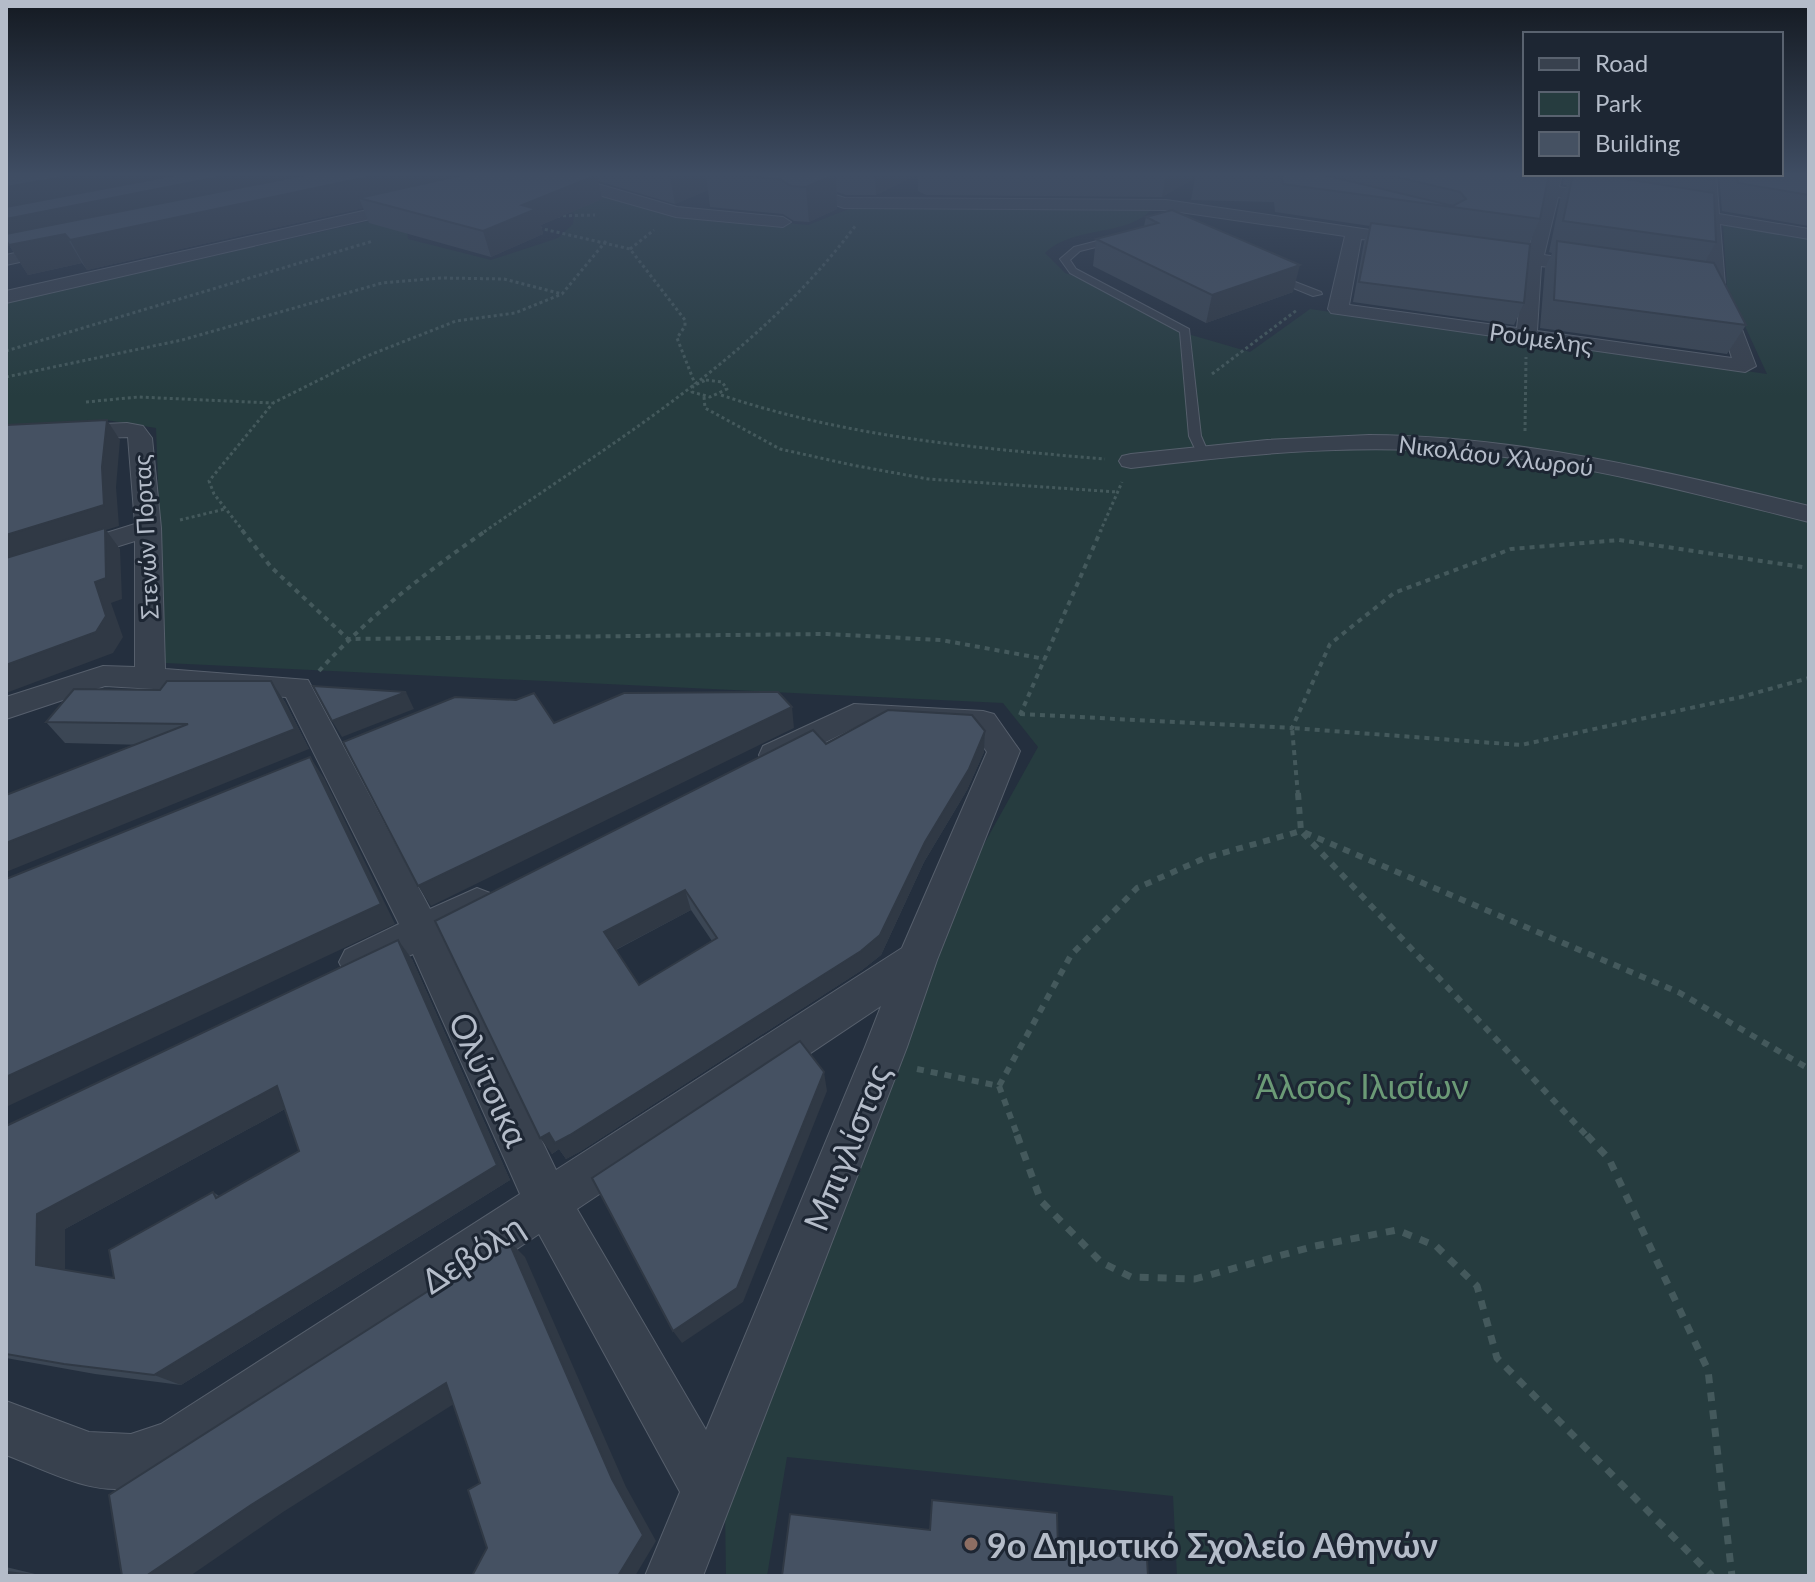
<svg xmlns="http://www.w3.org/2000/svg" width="1815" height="1582" font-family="Lato,sans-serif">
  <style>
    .green { fill: #263c3f }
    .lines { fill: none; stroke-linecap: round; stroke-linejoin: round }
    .service-casing { stroke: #565f6c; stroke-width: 2 }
    .minor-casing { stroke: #565f6c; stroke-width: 2 }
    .path-far3 { stroke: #44595c; stroke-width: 3; stroke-dasharray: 3 3; stroke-linecap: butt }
    .path-far2 { stroke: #44595c; stroke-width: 4; stroke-dasharray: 5 5; stroke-linecap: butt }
    .path-far1 { stroke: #44595c; stroke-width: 6; stroke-dasharray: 7 7; stroke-linecap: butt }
    .path { stroke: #44595c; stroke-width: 7; stroke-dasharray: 9 9; stroke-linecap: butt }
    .service { fill: #38414e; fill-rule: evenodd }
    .minor { fill: #38414e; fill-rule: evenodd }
    .wall { fill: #3b4654; fill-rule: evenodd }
    .shaded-wall { fill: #303945 }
    .building { fill: #455162; stroke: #303945; stroke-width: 2; fill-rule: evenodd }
    .education-dot { fill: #8d6e63; stroke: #1d2633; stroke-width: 3 }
    .labels { text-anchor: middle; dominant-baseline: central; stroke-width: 6; stroke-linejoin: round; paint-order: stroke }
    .far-street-label { font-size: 24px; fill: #b4bcc9; stroke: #1d2633 }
    .near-street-label { font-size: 34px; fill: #b4bcc9; stroke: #1d2633 }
    .near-park-label { font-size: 34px; fill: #6b9a76; stroke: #1d2633 }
    .near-poi-label { font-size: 34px; font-weight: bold; fill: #b4bcc9; stroke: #1d2633; text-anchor: start }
  </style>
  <rect width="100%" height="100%" fill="#242f3e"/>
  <path class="green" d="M547,179L676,213L808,225L859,205L1153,207C1130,238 1075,224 1045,253L1065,273L1097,284L1174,330L1250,352L1310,309L1767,374L1727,287L1723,225L1809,239V1576H1177L1173,1496L787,1457L767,1576H726L725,1510L928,945L1038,747L1003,703L165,663L156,428L106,420L6,428V303L422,209L407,230L408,239L491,260L558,238L573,224L574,214L530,190Z"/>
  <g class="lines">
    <defs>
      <g id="service">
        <polygon points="1117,236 1120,241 1080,251 1070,260 1076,269 1189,329 1201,436 1208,452 1206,455 1198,455 1189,436 1180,332 1070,273 1060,259 1074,247"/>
        <polygon points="1272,273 1321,292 1322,294 1313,296 1269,278 1267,276"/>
      </g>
      <g id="minor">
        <polygon points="546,174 563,174 677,207 783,217 791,222 783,227 676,217 553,182"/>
        <polygon points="747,174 771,174 845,198 1166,200 1411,236 1420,241 1417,245 1361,239 1349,305 1517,328 1524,263 1483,257 1474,252 1483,247 1528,253 1542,194 1451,179 1443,174 1479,174 1544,185 1546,174 1562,174 1559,187 1607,195 1615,200 1607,205 1558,197 1544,255 1594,263 1603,268 1594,273 1541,266 1537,331 1732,358 1707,285 1703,221 1685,218 1683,214 1691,209 1702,211 1700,174 1716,174 1719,214 1809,229 1809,239 1720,224 1725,285 1756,366 1745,372 1331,313 1328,309 1345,236 1166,210 844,208"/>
        <polygon points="412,200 420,205 418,208 6,303 6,291"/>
        <polygon points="60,243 66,244 69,248 66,252 6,265 6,255"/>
        <path d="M127,423L143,426L152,438L161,528L165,669L308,680L430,909L477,888L490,893L496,904L490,915L444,938L556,1170L902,948L987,752L974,733L858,726L775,767L763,764L759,755L763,746L854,704L983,711L994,714L1020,751L937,960L907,1047L703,1576H645L680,1492L539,1234L194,1465C175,1473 154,1482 134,1487C93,1497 44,1469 6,1455V1401L89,1432L131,1434L161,1424L520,1194L413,954L359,979L345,974L339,962L345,950L399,924L286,697L105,686L6,719V697L103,666L135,667V541L6,581V564L135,524L128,437L6,442V428ZM881,1006L865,1047L706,1430L577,1209Z"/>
        <path d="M1369,435C1519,436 1664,471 1809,506V522C1692,493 1573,460 1452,452C1344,444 1238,455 1131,468L1122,466L1119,461L1122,456L1131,454L1267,440Z"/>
      </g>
    </defs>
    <use href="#service" class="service-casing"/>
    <use href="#minor" class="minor-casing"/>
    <g class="path-far3">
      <polyline points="557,216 595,215"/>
      <polyline points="539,228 630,249 685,320 685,326 677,338 695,384"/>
      <polyline points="630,249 654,230"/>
      <polyline points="6,351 373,241"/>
      <polyline points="1212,374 1297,310"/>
      <polyline points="6,377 182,340 382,283 442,278 504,279 562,294"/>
      <polygon points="706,380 722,382 727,389 710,397 692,392 693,386"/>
      <path d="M721,395C846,437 974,448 1105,459"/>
      <polyline points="704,397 705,408 780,449 852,465 928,479 1117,492"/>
      <polyline points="86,402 138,397 272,403"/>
      <polyline points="1525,431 1526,357"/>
      <polyline points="180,520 225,509"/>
      <polyline points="244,532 214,494 209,481 273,403 367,356 456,321 515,313 562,294 606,241"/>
      <path d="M484,532C620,437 755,359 856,225"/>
      <polyline points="1100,532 1122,482"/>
    </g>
    <g class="path-far2">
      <polyline points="242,530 271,567 348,639 827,634 941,640 1045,659"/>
      <path d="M319,671C369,616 426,572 487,530"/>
      <polyline points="1020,714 1292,728 1330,644 1394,593 1511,549 1619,540 1809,568"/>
      <polyline points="1020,715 1101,530"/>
      <polyline points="1298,795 1292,728 1521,745 1741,697 1809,678"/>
    </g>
    <g class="path-far1">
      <polyline points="1298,793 1301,831 1680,993 1809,1069"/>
      <polyline points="917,1069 999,1086 1071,955 1137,888 1205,858 1301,831 1588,1137"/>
      <polyline points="999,1086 1018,1137"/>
    </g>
    <g class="path">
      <polyline points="1017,1135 1041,1201 1101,1262 1131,1277 1195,1279 1315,1246 1397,1230 1436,1246 1477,1286 1497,1358 1712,1576"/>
      <polyline points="1587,1135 1609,1159 1708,1370 1732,1576"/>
    </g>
    <use href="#service" class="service"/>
    <use href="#minor" class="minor"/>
  </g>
  <g class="wall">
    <polygon points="6,174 1549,174 1540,219 1529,244 1524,303 1514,325 1353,302 1364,242 1370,226 1275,212 1274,202 1191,200 1195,178 1162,197 926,195 918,191 918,174 876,195 846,195 837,192 837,209 809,222 794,221 783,214 710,207 708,190 675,204 598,181 602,199 541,225 543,234 491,257 369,223 363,208 87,270 82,263 28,275 9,245"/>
    <polygon points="1564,174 1714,174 1714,180 1708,191 1716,242 1705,262 1746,325 1727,354 1540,328 1545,268 1552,253 1549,252 1560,200 1567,185 1563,185"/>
    <polygon points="1719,174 1809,174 1809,226 1722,211"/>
    <polygon points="1146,217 1198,222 1293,292 1206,323 1093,266 1096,239 1144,226"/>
    <polygon points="271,681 285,702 309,749 65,743 46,722 160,690"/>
    <path d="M985,731L984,752L967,790L924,862L881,955L862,970L581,1151L566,1159L559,1149L552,1154L435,921L826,744ZM691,910L712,941L639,985L616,950Z"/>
    <path d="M412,959L510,1180L181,1385L95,1374L6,1358V1126ZM285,1109L299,1151L219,1196L213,1192L114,1278L65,1270V1229Z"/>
    <polygon points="6,1567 35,1574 34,1576 6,1576"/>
  </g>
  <g class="shaded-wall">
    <polygon points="81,174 378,174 65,234 82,263 28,275 9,245 6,237 6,187"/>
    <polygon points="381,174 515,174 359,198 363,208 87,270 70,240"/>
    <polygon points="676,174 706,174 708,190 675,204 670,176"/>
    <polygon points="836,174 837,209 809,222 806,187"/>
    <polygon points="875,174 918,174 876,195"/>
    <polygon points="1166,174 1196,174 1195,178 1162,197"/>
    <polygon points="597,175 602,199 541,225 543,234 491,257 483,231 522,205"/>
    <polygon points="1300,265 1293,292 1206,323 1212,295"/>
    <polygon points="107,420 120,440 116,487 119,526 106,530 120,549 122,599 111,603 123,637 113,653 6,693 6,535 102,467"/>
    <polygon points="271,681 285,702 309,749 6,872 6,843"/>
    <polygon points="406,692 414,709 342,737 332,721"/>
    <polygon points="792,707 794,728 431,906 418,886"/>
    <polygon points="985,731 984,752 967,790 924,862 881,955 862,970 581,1151 566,1159 559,1149 552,1154 540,1138"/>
    <polygon points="310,757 324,778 395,924 6,1107 6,1077"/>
    <polygon points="685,890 691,910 613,951 604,932"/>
    <polygon points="398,940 412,959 510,1180 181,1385 154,1375 497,1165"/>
    <polygon points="824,1072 827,1091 743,1302 682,1343 673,1331"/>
    <polygon points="277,1086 296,1103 65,1229 65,1278 36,1265 37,1214"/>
    <polygon points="508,1240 525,1257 626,1487 656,1541 635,1576 618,1576 612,1479"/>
    <polygon points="446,1383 468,1395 283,1512 190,1576 146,1576 251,1505"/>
    <polygon points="6,1571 35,1574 34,1576 6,1576"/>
  </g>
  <g class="building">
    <polygon points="6,174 81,174 6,187"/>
    <polygon points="181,174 233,174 6,219 6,207"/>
    <polygon points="309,174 381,174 70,240 65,234 9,245 6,240 6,234"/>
    <polygon points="467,174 595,174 597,175 522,205 536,209 483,231 359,198"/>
    <polygon points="722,174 836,174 806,187 791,186 780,179"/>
    <polygon points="1271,174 1320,174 1453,206 1466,199 1460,192 1384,174 1549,174 1540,219 1283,184 1281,174"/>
    <polygon points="1573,174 1595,174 1714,193 1716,242 1563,221"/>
    <polygon points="1679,174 1714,174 1714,180"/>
    <polygon points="1737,174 1809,174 1809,195 1738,183"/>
    <polygon points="1172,210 1300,265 1212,295 1096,239 1158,223 1146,217"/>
    <polygon points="1371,223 1530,244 1524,303 1359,282"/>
    <polygon points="1557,241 1714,263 1746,325 1554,300"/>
    <polygon points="107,420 102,467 104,505 6,535 6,425"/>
    <polygon points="105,528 106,578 95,582 106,616 96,632 6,665 6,558"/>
    <polygon points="167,681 271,681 295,729 6,843 6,795 188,724 46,722 74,689 160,690"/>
    <polygon points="313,686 406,692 332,721"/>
    <polygon points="778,692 792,707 418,886 343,742 455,697 516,700 534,693 554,723 624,693"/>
    <path d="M888,710L972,715L985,731L969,769L925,842L880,935L861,951L570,1135L555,1143L549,1133L540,1138L435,921L813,730L826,744ZM685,890L717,938L639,985L604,932Z"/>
    <polygon points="310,757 381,904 6,1077 6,879"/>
    <path d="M398,940L497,1165L154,1375L64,1364L6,1354V1126ZM277,1086L299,1151L216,1198L213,1192L109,1250L114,1278L36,1265L37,1214Z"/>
    <polygon points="800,1041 824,1072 737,1288 673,1331 592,1178"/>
    <polygon points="508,1240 612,1479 643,1535 618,1576 472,1576 487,1548 468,1490 480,1483 446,1383 251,1505 146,1576 122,1576 109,1495"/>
    <polygon points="932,1500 1057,1513 1058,1549 1147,1559 1148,1576 782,1576 790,1514 930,1530"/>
  </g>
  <linearGradient id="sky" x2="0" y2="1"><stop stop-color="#141a22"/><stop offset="0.44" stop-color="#3f4d63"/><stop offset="1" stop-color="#3f4d63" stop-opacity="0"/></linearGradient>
  <rect width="1815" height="396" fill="url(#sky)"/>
  <circle class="education-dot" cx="971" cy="1544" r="8"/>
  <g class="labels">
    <g class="far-street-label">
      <text transform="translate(1541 338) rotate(8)">Ρούμελης</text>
      <text transform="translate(1496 455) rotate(7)">Νικολάου Χλωρού</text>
      <text transform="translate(145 537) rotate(-93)">Στενών Πόρτας</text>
    </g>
    <g class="near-street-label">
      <text transform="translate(490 1079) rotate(65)">Ολύτσικα</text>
      <text transform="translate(846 1147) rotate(-68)">Μπιγλίστας</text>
      <text transform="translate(472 1253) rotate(-33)">Δεβόλη</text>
    </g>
    <g class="near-park-label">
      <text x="1362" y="1085">Άλσος Ιλισίων</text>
    </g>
    <g class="near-poi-label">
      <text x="987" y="1544">9ο Δημοτικό Σχολείο Αθηνών</text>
    </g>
  </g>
  <rect width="1815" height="1582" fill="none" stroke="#b4bcc9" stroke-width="16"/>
  <rect x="1523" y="32" width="260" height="144" fill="#1d2633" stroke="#59626f" stroke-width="2"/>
  <rect x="1539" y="58" width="40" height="12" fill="#38414e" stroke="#59626f" stroke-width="2"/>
  <text x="1595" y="72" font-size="24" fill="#b4bcc9">Road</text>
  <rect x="1539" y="92" width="40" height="24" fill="#263c3f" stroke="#59626f" stroke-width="2"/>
  <text x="1595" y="112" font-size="24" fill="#b4bcc9">Park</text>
  <rect x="1539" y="132" width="40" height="24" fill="#455162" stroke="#59626f" stroke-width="2"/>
  <text x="1595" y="152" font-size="24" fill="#b4bcc9">Building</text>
</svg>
